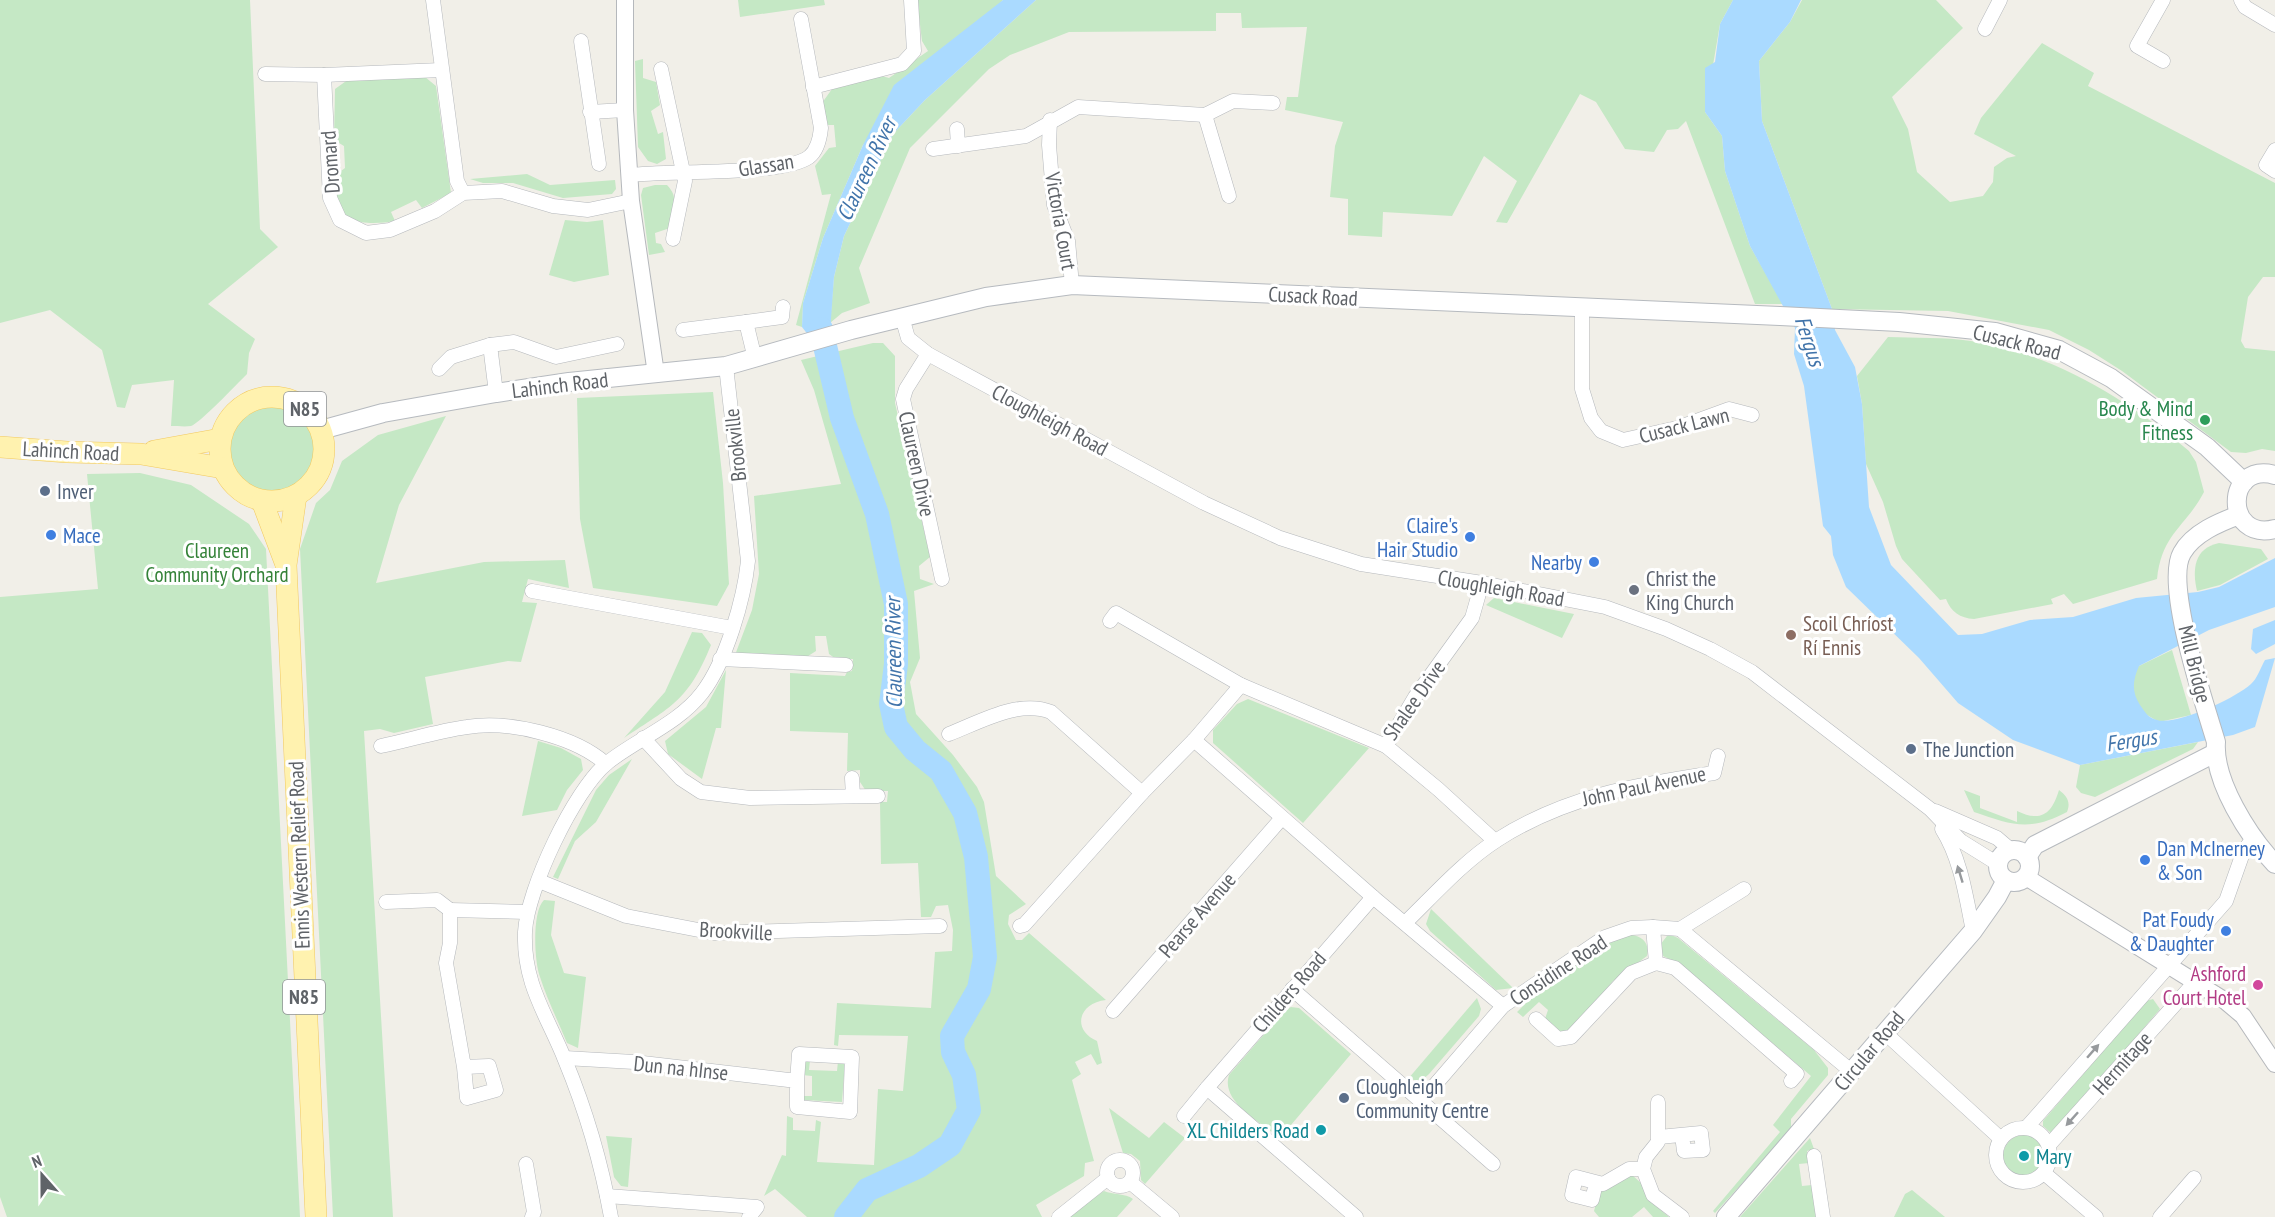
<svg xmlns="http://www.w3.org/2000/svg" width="2275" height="1217" font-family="'PT Sans Narrow',sans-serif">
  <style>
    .green { fill: #c5e8c5 }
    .water { fill: #aadaff }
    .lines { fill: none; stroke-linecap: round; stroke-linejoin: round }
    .river { stroke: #aadaff; stroke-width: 24 }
    .minor-casing { stroke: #b5b8bc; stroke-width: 15 }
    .tertiary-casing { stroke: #b5b8bc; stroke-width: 18 }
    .secondary-casing { stroke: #b6babf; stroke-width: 20 }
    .primary-casing { stroke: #f2c960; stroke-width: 22 }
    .minor { stroke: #fff; stroke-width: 14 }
    .tertiary { stroke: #fff; stroke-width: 16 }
    .secondary { stroke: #fff; stroke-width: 18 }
    .primary { stroke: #fff2af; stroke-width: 21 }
    .oneway { fill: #979a9d }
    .leisure-dot { fill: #2e9e5b; stroke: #fff; stroke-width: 2 }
    .service-dot { fill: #5c6f8a; stroke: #fff; stroke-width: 2 }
    .shop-dot { fill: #3f7fe0; stroke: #fff; stroke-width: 2 }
    .worship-dot { fill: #6b7280; stroke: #fff; stroke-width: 2 }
    .education-dot { fill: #8d6e63; stroke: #fff; stroke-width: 2 }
    .hotel-dot { fill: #d1479c; stroke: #fff; stroke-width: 2 }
    .culture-dot { fill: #0f9aa8; stroke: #fff; stroke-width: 2 }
    .labels { text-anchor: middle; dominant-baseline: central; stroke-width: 6; stroke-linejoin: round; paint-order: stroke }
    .shield { fill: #fff; stroke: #8f9295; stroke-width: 1.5 }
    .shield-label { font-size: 20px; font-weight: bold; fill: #5f6368 }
    .street-label { font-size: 21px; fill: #5f6368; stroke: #fff }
    .leisure-label { font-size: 21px; fill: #27864d; stroke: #fff; text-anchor: end }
    .service-label { font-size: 21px; fill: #4e5e75; stroke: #fff; text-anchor: start }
    .shop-label { font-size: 21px; fill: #366cbe; stroke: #fff; text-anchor: end }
    .park-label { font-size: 21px; fill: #348238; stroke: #fff }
    .worship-label { font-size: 21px; fill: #5b616d; stroke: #fff; text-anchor: start }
    .education-label { font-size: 21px; fill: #785e54; stroke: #fff; text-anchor: start }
    .hotel-label { font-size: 21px; fill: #b23c85; stroke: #fff; text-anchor: end }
    .culture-label { font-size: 21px; fill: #0d838f; stroke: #fff; text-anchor: end }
    .water-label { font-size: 22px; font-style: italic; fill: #4174aa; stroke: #fff }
  </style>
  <rect width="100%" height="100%" fill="#f1efe8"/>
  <g class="green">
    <path d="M0,0H250L260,229L278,247L208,304L255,339L249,353L247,374C237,384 199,424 191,426C185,427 177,426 171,426L174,380L132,385L125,408L117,407L102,350L50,310L0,323Z"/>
    <polygon points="738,0 824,0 825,5 740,17"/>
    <polygon points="917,0 1003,0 863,145 823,238 803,303 802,327 796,325 831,194 822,195 815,166 829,148 836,147 834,125 827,125 822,103 832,89 882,76 889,78 928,51 922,41"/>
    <polygon points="1036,0 1733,0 1720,24 1705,112 1722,136 1725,171 1750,246 1783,304 1755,304 1686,121 1678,129 1667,130 1654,152 1625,149 1596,102 1580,94 1507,223 1496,222 1517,181 1484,156 1452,216 1383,212 1382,237 1348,235 1348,199 1330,197 1335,146 1343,122 1285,110 1287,97 1298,97 1307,27 1242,28 1241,13 1216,13 1216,31 1069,32 1010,55 989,69 910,148 859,268 870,303 842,313 830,323 834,277 844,236 893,134 925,100"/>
    <polygon points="1802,0 1936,0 1963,28 1892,97 1908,129 1917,172 1950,202 1983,196 1993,182 1994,167 2007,158 2016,156 1974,134 1981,118 2042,43 2094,73 2088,86 2275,183 2275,277 2263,277 2248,297 2241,341 2245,348 2275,351 2275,451 2262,449 2246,453 2231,452 2122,371 2089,350 2049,330 1948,311 1832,309 1762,121 1759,61 1790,22"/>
    <polygon points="643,59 643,78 656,82 660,105 651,111 658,134 663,132 666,159 657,164 648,161 638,147 635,61"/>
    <path d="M425,77L436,86L451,193L422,208L416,200L391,212L395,221C376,224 345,227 338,203C335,194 337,183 337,174L345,168L344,146L334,140L335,89L349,79Z"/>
    <polygon points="527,174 550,185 615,180 616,189 612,194 563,198 513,183 483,183 470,179"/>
    <path d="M655,185H667C680,198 673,211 670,228L655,233L656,243L661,244L665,252L649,255L641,195L643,188Z"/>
    <polygon points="565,220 587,222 603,220 609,275 574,282 549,275"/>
    <path d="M1888,337C1916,338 1944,337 1971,341C2052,353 2127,399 2189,451L2196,462L2204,492C2185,528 2162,533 2157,579L2073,604L2064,594L2051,599L2053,604L1974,619C1960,618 1951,612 1946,599L1940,600L1902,559L1896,546L1883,502L1866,464L1862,404L1857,376Z"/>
    <path d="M873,343H883L895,356V403L930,557L919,566L920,579L934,584L914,591L920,658L910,682L916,714L953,755L977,787L984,802L996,876L1026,904L1009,915L1008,924L1016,940H1022L1029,933L1106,1000C1079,1003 1071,1029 1097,1041L1102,1063L1097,1065L1091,1054L1075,1062L1081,1074L1072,1080L1094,1161L1085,1163L1084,1176L1036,1205L1042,1217H807L775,1189L764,1196L782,1155L786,1156L787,1116L793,1118V1130L815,1131L816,1120L821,1122L817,1162L874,1165L878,1089L903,1091L908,1036L839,1035L838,1046L834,1045L837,1003L931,1008L935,952L952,951L953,930L948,905L936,906L931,917H921L918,863L881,864L880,802H887L888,791H866L860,782V770L847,771L848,733L790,731V673L845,676L847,672L852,671L853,659H836L829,654L826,636H815L816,651L805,658L735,655L752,610L759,574L754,496L841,484L814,390L801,360Z"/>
    <polygon points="713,392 723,483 729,584 717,606 593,588 580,519 577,398"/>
    <circle cx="272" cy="447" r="46"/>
    <polygon points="446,416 399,505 376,583 484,562 565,560 569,588 528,579 522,602 537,603 521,662 508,661 425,677 433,724 394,733 380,729 364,731 393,1217 333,1217 300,549 316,503 330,490 342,461 378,435"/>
    <polygon points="140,473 191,485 249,524 266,549 300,1217 7,1217 0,1197 0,597 98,589 87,474"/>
    <path d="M2219,543L2261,549L2268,559L2220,585L2197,591C2192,570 2194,548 2219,543Z"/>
    <polygon points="1494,598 1574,614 1562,638 1486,605"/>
    <path d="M692,632L702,633L711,645C688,701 672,706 624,738L665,692Z"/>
    <polygon points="2033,648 2139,666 2172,650 2191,715 2159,722"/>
    <polygon points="726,670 721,728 716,728 702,779 668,754 665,741 706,707"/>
    <polygon points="1248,699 1369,748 1303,823 1213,743 1213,730 1237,704"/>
    <polygon points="538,741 561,748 581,759 583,770 567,790 557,810 522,816"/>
    <polygon points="2198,742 2193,749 2095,797 2081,793 2076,787 2080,765"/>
    <polygon points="632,759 596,822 575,841 558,879 553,877 596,790 609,775"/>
    <path d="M1964,790L1980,796V808L2017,822V811C2042,823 2052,813 2059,790C2067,796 2071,802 2067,812C2029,832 2012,825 1974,812Z"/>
    <path d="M544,900L555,901L551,935L564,973L586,977L578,1048L567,1043C558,1021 547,999 540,977C534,961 532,911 544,900Z"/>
    <polygon points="1431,909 1513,988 1496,990 1430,931 1426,924"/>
    <path d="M1631,935C1643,936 1650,944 1647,956L1613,981L1572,1030L1560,1033L1545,1019L1548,1010L1539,1002L1523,1017L1517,1012L1529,1000L1528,996C1559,973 1594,946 1631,935Z"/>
    <polygon points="1671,935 1678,938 1814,1050 1828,1068 1828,1075 1791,1119 1791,1130 1715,1213 1713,1211 1780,1132 1773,1125 1811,1076 1681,965 1663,956 1660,945 1667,936"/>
    <polygon points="1477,998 1481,1009 1479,1016 1429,1074 1421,1081 1408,1079"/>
    <polygon points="2153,999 2160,1009 2056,1131 2051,1133 2043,1126 2043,1121 2146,1001"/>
    <path d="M1291,1007L1299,1008L1351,1054L1280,1138C1262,1123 1220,1102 1229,1075L1285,1010Z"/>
    <polygon points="810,1060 809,1070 837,1071 838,1061 845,1062 842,1102 803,1100 802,1096 812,1096 812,1076 802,1075 804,1062"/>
    <polygon points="1109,1108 1149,1138 1164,1122 1185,1138 1145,1184 1141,1180 1140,1161 1131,1154 1123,1153"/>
    <circle cx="2024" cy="1156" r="21"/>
    <polygon points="606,1136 632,1138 628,1187 621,1186 614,1177"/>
    <polygon points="1810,1138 1814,1149 1807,1151 1809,1163 1799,1164 1802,1186 1812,1185 1816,1217 1740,1217"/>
    <polygon points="1632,1175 1641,1183 1649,1200 1669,1217 1653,1217 1644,1207 1632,1217 1599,1217 1594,1211 1599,1193"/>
    <polygon points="1912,1190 1945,1217 1894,1217 1905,1194"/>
    <path d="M1104,1191C1113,1195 1125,1193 1133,1199L1117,1217H1066Z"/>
  </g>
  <g class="water">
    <polygon points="1003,0 1036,0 925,100 893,134 844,236 834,277 828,361 802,327 803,303 823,238 863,145 894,85"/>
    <path d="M1733,0H1801L1790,22L1759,61L1762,121L1832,309L1835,330L1855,367L1862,404L1869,507L1891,565L1958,635L1982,634L2030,620L2073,617L2136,598L2198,592L2219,587L2275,558V607L2209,630L2139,666C2133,680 2131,691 2140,705C2145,712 2148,718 2157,720C2176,726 2236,698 2251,684C2257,679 2261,667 2265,660L2275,658L2255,727L2233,735L2080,765L2013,740L1958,703L1919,658L1846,587L1833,555L1831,536L1823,526L1804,386L1794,354L1795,328L1750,246L1725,171L1722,136L1705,112V68L1715,62L1720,24Z"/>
    <polygon points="2275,620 2275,644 2256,654 2251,649 2253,629"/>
  </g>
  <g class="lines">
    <polyline class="river" points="821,329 842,418 877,514 896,604 896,664 891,704 896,727 915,750 941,771 965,813 976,857 985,957 979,989 952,1036 953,1052 964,1075 969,1110 950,1145 919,1166 867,1190 846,1217"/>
    <defs>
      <g id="minor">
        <polyline points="433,0 457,181 463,193"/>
        <polyline points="2163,0 2137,46 2163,61"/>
        <polyline points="2241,0 2245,7 2275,25"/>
        <polyline points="1985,29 2000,0"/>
        <polyline points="581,41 599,164"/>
        <polyline points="661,69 685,181 673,239"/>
        <polyline points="265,74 324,75 441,70"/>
        <polyline points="324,75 330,198 340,220 366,233 390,230 435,211 463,193 502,191 553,206 588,210 631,201"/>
        <polyline points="813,87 902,64 914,51 911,0"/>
        <polyline points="590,112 625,110"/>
        <polyline points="1205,115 1229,196"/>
        <polyline points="1050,120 1049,145 1054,205 1068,241 1072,285"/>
        <polyline points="957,129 958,146"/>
        <polyline points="933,149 1026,136 1078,107 1205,115 1233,101 1273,103"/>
        <polyline points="2275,150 2266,165 2275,171"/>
        <path d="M630,175C666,170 783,176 809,157C818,150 820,138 821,128L801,19"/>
        <polyline points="1582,308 1582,389 1591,418 1601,431 1623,440 1677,428 1729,409 1752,415"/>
        <polyline points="902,317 908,338 928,354 1204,503 1280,538 1361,564 1482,583 1605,607 1666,629 1710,649 1752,672 1930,809 1961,841 1998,864"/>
        <polyline points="746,322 782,317 783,307"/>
        <polyline points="683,330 746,322 755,359"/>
        <polyline points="490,345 496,393"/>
        <polyline points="928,354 906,389 903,399 942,579"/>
        <polyline points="439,369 451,357 490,345 514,342 556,357 617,344"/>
        <polyline points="532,591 732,628"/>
        <polyline points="1110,621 1116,613 1241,685 1386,746 1415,697 1472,618 1482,583"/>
        <polyline points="720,659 846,665"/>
        <path d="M949,734C980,722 1019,699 1051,712L1142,793"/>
        <polyline points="643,738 681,779 701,792 750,798 878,796"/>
        <polyline points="1194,740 1373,897 1207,1088 1356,1217"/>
        <path d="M381,746C410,740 438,731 467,727C508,720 575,736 606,764"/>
        <polyline points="1386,746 1438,789 1495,841"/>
        <polyline points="852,778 853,796"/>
        <polyline points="1935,811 1997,838 2011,850"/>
        <path d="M1942,829C1961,859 1966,897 1973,931"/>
        <polyline points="539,881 626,916 714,933 940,926"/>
        <polyline points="1744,889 1680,929 1851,1071"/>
        <polyline points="1373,897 1503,1006"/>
        <polyline points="386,902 437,900 450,910"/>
        <path d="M1405,923C1434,895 1463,862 1497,840C1566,796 1635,785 1714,773L1718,756"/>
        <polyline points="1020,926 1024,925 1142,793 1194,740 1241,685"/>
        <polyline points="1680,929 1653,927 1656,963 1675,968 1797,1074 1791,1081"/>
        <polyline points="1292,989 1493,1164"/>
        <polyline points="1113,1011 1281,819"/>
        <polyline points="1536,1019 1558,1039 1571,1037 1631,973 1656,963"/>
        <polyline points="1884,1032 2001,1139"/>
        <polyline points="565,1058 634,1062 797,1081 797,1107 850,1112 852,1057 799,1054 797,1081"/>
        <polyline points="464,1067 467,1098 496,1090 489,1066 464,1067 446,963 450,943 450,910 527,912"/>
        <polyline points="1422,1100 1503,1006 1605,937 1631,928 1653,927"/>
        <polyline points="1658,1102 1658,1142 1646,1157 1643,1169 1653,1195 1682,1217"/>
        <polyline points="1184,1116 1207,1088"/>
        <polyline points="2027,1127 2226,901 2244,850 2253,839"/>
        <circle cx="2023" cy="1155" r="27"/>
        <polyline points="1659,1137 1701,1133 1703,1150 1684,1151 1682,1135"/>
        <polyline points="2049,1145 2195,982"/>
        <polyline points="1814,1156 1823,1217"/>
        <circle cx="1120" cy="1173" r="13"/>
        <polyline points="526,1164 534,1212 532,1217"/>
        <polyline points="2044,1173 2096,1217"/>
        <polyline points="1130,1182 1172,1217"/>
        <polyline points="1596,1183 1592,1200 1572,1195 1576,1177 1603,1184 1629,1169 1643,1169"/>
        <polyline points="607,1196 757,1207 749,1217"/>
        <path d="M611,1217C601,1161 587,1113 565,1060C547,1015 523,984 525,932C527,890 574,790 607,763C637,739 678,724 702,693C726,662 744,599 748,561L726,366"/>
        <polyline points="1059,1217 1108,1178"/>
        <polyline points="2160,1217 2194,1178"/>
      </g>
      <g id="tertiary">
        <polyline points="625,0 625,110 631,201 656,374"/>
        <polyline points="2026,877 2224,1000 2243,1016 2275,1064"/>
      </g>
      <g id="secondary">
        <polyline points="321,430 383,413 496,393 569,382 726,366 851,330 986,297 1072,285 1780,316 1899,322 1995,332 2059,350 2111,378 2207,447 2244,482"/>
        <path d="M2275,475C2224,461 2224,542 2275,529"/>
        <path d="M2239,515C2220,522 2193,533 2182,553C2164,584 2205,705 2216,742C2213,781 2249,837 2275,864"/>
        <circle cx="2014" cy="866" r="16"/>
        <polyline points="2027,857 2035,845 2215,753"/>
        <polyline points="1726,1217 1973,931 1997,897 2006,880"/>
      </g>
      <g id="primary">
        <circle cx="272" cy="449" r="52"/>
        <polyline points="0,447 67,452 141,454 223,468"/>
        <polyline points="154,451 220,439"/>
        <polyline points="296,496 286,565 316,1217"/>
        <polyline points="262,501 285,562"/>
      </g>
    </defs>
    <use href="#minor" class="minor-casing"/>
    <use href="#tertiary" class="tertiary-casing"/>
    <use href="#secondary" class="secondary-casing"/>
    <use href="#primary" class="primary-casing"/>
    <use href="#minor" class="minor"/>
    <use href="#tertiary" class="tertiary"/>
    <use href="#secondary" class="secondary"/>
    <use href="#primary" class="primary"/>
  </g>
  <defs><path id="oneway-solid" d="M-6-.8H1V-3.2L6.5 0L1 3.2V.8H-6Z" transform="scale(1.5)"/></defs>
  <g class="oneway">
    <use href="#oneway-solid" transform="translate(1960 874) rotate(-107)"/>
    <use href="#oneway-solid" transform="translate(2093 1051) rotate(-49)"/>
    <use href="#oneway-solid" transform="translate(2072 1119) rotate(132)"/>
  </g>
  <circle class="leisure-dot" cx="2205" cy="420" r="6"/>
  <g class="service-dot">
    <circle cx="45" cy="491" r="6"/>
    <circle cx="1911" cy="749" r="6"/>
    <circle cx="1344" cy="1098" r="6"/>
  </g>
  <g class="shop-dot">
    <circle cx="51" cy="535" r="6"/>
    <circle cx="1470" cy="537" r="6"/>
    <circle cx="1594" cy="562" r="6"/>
    <circle cx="2145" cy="860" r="6"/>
    <circle cx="2226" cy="931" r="6"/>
  </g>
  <circle class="worship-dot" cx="1634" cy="590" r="6"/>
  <circle class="education-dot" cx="1791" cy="635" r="6"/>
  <circle class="hotel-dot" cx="2258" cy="985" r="6"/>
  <g class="culture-dot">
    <circle cx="1321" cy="1130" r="6"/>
    <circle cx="2024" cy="1156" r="6"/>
  </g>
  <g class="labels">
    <g class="shield">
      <rect x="284" y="392" width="42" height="34" rx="4.5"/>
      <rect x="283" y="980" width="42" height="34" rx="4.5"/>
    </g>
    <g class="shield-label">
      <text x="305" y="409">N85</text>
      <text x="304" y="997">N85</text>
    </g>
    <g class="street-label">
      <text transform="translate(330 162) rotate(-94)">Dromard</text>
      <text transform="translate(766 165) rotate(-9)">Glassan</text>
      <text transform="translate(1061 221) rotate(80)">Victoria Court</text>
      <text transform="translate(1313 296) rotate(3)">Cusack Road</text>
      <text transform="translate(2017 342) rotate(14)">Cusack Road</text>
      <text transform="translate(560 385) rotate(-7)">Lahinch Road</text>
      <text transform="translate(1050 420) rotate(28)">Cloughleigh Road</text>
      <text transform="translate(1684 425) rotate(-14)">Cusack Lawn</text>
      <text transform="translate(735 445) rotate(-96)">Brookville</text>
      <text transform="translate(71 451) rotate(3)">Lahinch Road</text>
      <text transform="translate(917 464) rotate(78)">Claureen Drive</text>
      <text transform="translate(1501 588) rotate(10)">Cloughleigh Road</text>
      <text transform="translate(2195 664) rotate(76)">Mill Bridge</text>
      <text transform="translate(1414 700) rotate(-55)">Shalee Drive</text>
      <text transform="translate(1644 786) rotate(-12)">John Paul Avenue</text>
      <text transform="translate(299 855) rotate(-92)">Ennis Western Relief Road</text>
      <text transform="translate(1197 915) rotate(-49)">Pearse Avenue</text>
      <text transform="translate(736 931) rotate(3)">Brookville</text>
      <text transform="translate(1558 970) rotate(-33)">Considine Road</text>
      <text transform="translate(1289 992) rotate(-49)">Childers Road</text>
      <text transform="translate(1869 1051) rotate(-50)">Circular Road</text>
      <text transform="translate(2122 1063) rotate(-48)">Hermitage</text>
      <text transform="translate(681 1068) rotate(6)">Dun na hInse</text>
    </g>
    <g class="leisure-label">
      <text x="2193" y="408">Body &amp; Mind<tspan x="2193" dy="24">Fitness</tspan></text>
    </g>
    <g class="service-label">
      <text x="57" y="491">Inver</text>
      <text x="1923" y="749">The Junction</text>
      <text x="1356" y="1086">Cloughleigh<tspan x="1356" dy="24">Community Centre</tspan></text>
    </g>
    <g class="shop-label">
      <text x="1458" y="525">Claire's<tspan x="1458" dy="24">Hair Studio</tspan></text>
      <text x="63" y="535" text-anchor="start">Mace</text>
      <text x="1582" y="562">Nearby</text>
      <text x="2157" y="848" text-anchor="start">Dan McInerney<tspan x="2157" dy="24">&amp; Son</tspan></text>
      <text x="2214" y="919">Pat Foudy<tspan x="2214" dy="24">&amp; Daughter</tspan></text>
    </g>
    <g class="park-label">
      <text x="217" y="550">Claureen<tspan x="217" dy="24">Community Orchard</tspan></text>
    </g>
    <g class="worship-label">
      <text x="1646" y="578">Christ the<tspan x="1646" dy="24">King Church</tspan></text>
    </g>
    <g class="education-label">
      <text x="1803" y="623">Scoil Chríost<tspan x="1803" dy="24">Rí Ennis</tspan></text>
    </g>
    <g class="hotel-label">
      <text x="2246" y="973">Ashford<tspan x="2246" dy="24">Court Hotel</tspan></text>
    </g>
    <g class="culture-label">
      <text x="1309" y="1130">XL Childers Road</text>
      <text x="2036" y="1156" text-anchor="start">Mary</text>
    </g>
    <g class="water-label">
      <text transform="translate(866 169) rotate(-65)">Claureen River</text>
      <text transform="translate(1810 341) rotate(72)">Fergus</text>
      <text transform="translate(893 653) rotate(-91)">Claureen River</text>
      <text transform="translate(2131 740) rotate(-9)">Fergus</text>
    </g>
  </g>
  <g transform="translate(42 1175) rotate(339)" stroke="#ffffff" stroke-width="4.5" paint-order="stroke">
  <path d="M0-4.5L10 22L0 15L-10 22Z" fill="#5f6368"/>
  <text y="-9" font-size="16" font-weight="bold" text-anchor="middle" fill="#5f6368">N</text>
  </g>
</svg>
